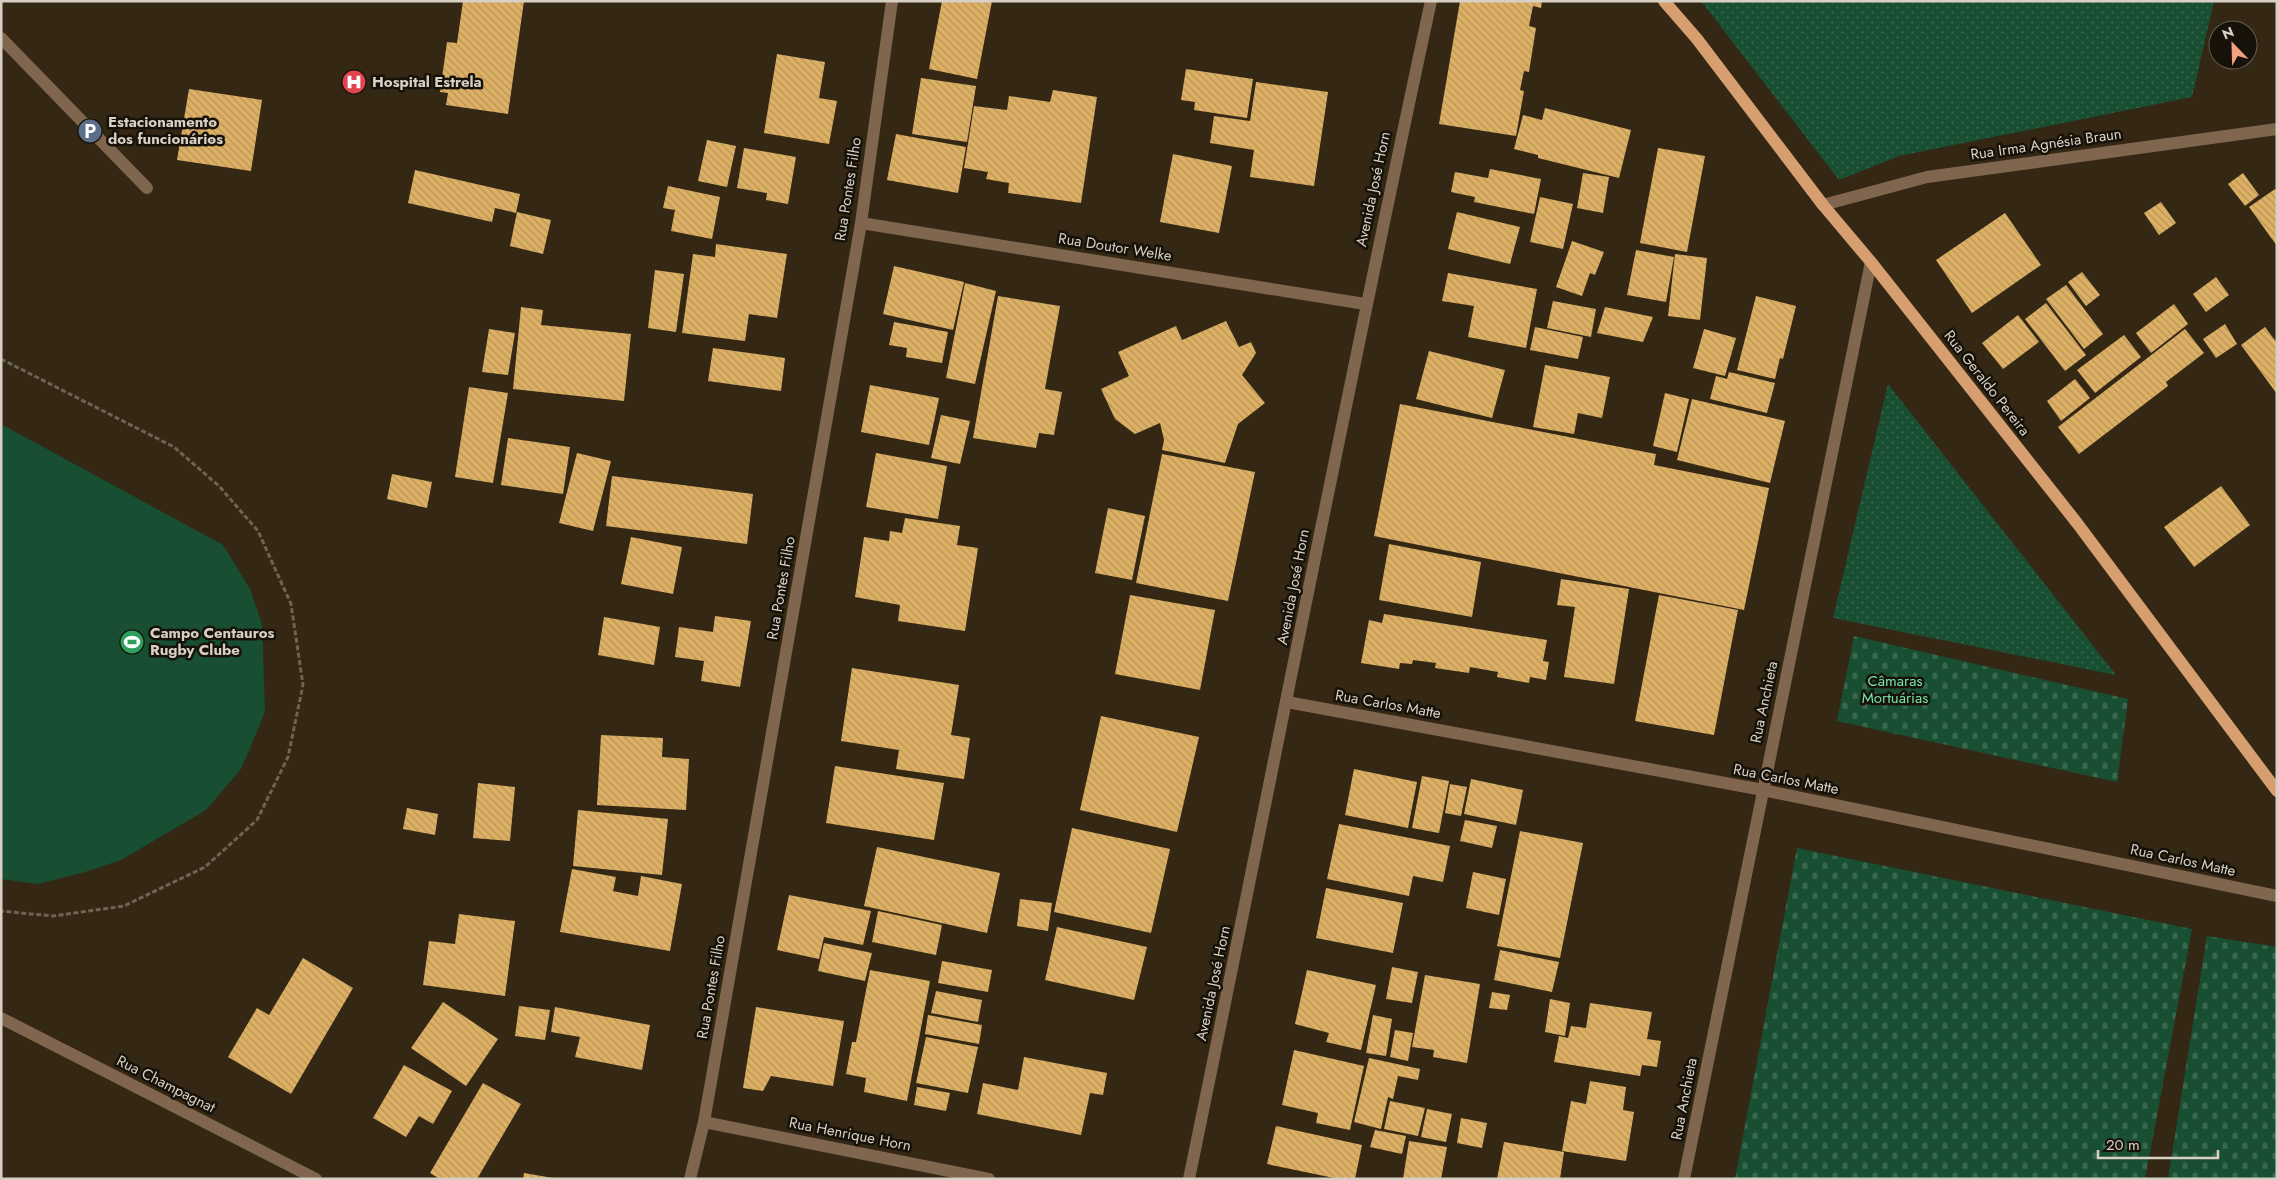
<svg xmlns="http://www.w3.org/2000/svg" width="2278" height="1180" font-family="Jost,sans-serif">
  <style>
    .grass { fill: url(#grass-dots) }
    .cemetery { fill: url(#cemetery-stones) }
    .garden { fill: #184f33 }
    .building { fill: url(#building-back-hatch) }
    .lines { fill: none; stroke-linecap: round; stroke-linejoin: round }
    .path { stroke: #6f6453; stroke-width: 3; stroke-dasharray: 5 2.5; stroke-linecap: butt }
    .minor { stroke: #80654f; stroke-width: 12 }
    .major { stroke: #d79f70; stroke-width: 12 }
    .labels { text-anchor: middle; dominant-baseline: central; stroke-width: 5; stroke-linejoin: round; paint-order: stroke }
    .poi-label { font-size: 15px; font-weight: bold; fill: #d9d0c5; stroke: #171209; text-anchor: start }
    .street-label { font-size: 15px; fill: #d9d0c5; stroke: #171209 }
    .park-label { font-size: 15px; fill: #73e5a6; stroke: #171209 }
  </style>
  <defs>
    <pattern id="grass-dots" width="8" height="8" patternUnits="userSpaceOnUse" patternTransform="scale(1.25)"><rect width="8" height="8" fill="#184f33"/><path d="M2 2h.1M6 6h.1" fill="none" stroke="#39674f" stroke-width="1.8" stroke-linecap="round"/></pattern>
    <pattern id="cemetery-stones" width="16" height="16" patternUnits="userSpaceOnUse" patternTransform="scale(1.25)"><rect width="16" height="16" fill="#184f33"/><path d="M2 7V4a2 2 0 0 1 4 0v3zM10 15v-3a2 2 0 0 1 4 0v3z" fill="#39674f"/></pattern>
    <pattern id="building-back-hatch" width="6" height="6" patternUnits="userSpaceOnUse" patternTransform="scale(1.25)"><rect width="6" height="6" fill="#ddb064"/><path d="M-1 5l2 2M0 0l6 6M5-1l2 2" fill="none" stroke="#b6945a"/></pattern>
  </defs>
  <rect width="100%" height="100%" fill="#342814"/>
  <g class="grass">
    <polygon points="1701,1 2214,1 2192,97 1899,156 1839,180"/>
    <polygon points="1888,384 2116,675 1833,618"/>
  </g>
  <g class="cemetery">
    <polygon points="1854,636 2128,699 2117,782 1837,721"/>
    <polygon points="1797,848 2192,929 2145,1179 1735,1179"/>
    <polygon points="2207,936 2277,947 2277,1179 2168,1179"/>
  </g>
  <polygon class="garden" points="1,424 223,545 250,589 262,624 265,712 241,769 206,810 121,860 85,872 38,884 1,879"/>
  <g class="building">
    <polygon points="463,1 524,1 508,114 446,105 448,93 440,92 447,42 457,43"/>
    <polygon points="942,1 992,1 977,79 929,69"/>
    <polygon points="1460,1 1542,1 1541,8 1533,6 1529,26 1536,28 1529,72 1524,71 1520,90 1524,91 1516,136 1439,124"/>
    <polygon points="777,54 825,62 819,98 837,101 829,144 764,133"/>
    <polygon points="1186,69 1253,79 1247,118 1194,110 1195,102 1181,100"/>
    <polygon points="921,78 976,86 967,142 912,134"/>
    <polygon points="1256,82 1328,92 1314,186 1250,177 1254,150 1210,143 1214,116 1250,121"/>
    <polygon points="189,89 262,100 251,171 177,160"/>
    <polygon points="1053,90 1097,97 1081,203 1008,193 1009,183 986,179 988,172 964,168 974,106 1007,110 1009,96 1050,102"/>
    <polygon points="1545,108 1631,130 1619,178 1538,158 1538,155 1514,149 1523,115 1542,120"/>
    <polygon points="896,134 966,147 958,193 887,180"/>
    <polygon points="707,140 736,146 727,187 698,181"/>
    <polygon points="744,148 796,157 788,204 766,200 767,193 737,188"/>
    <polygon points="1658,148 1705,156 1687,252 1640,243"/>
    <polygon points="1173,154 1232,166 1219,233 1160,222"/>
    <polygon points="1490,169 1541,179 1534,214 1474,202 1475,197 1451,192 1455,172 1488,178"/>
    <polygon points="415,170 520,194 516,213 495,208 492,222 408,203"/>
    <polygon points="1583,173 1609,177 1603,213 1577,208"/>
    <polygon points="2243,173 2259,195 2245,206 2228,184"/>
    <polygon points="668,186 720,197 712,239 671,231 675,210 663,208"/>
    <polygon points="2275,189 2277,191 2277,246 2249,207"/>
    <polygon points="1540,197 1573,204 1563,249 1530,242"/>
    <polygon points="2161,202 2176,223 2159,235 2144,213"/>
    <polygon points="517,212 551,220 543,254 510,246"/>
    <polygon points="1457,212 1520,227 1510,264 1448,249"/>
    <polygon points="2005,213 2041,265 1972,313 1936,260"/>
    <polygon points="1572,241 1604,252 1595,275 1590,273 1582,296 1556,287"/>
    <polygon points="716,244 787,254 777,318 749,314 745,341 682,333 693,254 715,257"/>
    <polygon points="1636,250 1674,257 1666,302 1627,295"/>
    <polygon points="1675,254 1707,258 1700,320 1668,316"/>
    <polygon points="894,266 964,282 953,330 883,314"/>
    <polygon points="655,270 684,274 676,332 648,328"/>
    <polygon points="2082,272 2100,295 2086,306 2068,282"/>
    <polygon points="1448,273 1537,289 1526,348 1468,337 1474,306 1442,301"/>
    <polygon points="2216,277 2229,295 2206,312 2193,294"/>
    <polygon points="965,283 996,291 975,384 946,378"/>
    <polygon points="2066,285 2103,334 2084,349 2046,299"/>
    <polygon points="998,296 1060,306 1045,389 1062,392 1054,435 1039,433 1036,448 973,438"/>
    <polygon points="1756,296 1796,306 1783,359 1780,358 1775,379 1737,370"/>
    <polygon points="1553,301 1596,309 1591,337 1547,328"/>
    <polygon points="2046,303 2086,355 2065,371 2025,319"/>
    <polygon points="2174,304 2188,324 2151,353 2136,333"/>
    <polygon points="521,307 543,310 541,325 631,334 624,401 513,389"/>
    <polygon points="1605,307 1653,317 1643,342 1597,333"/>
    <polygon points="2018,315 2039,342 2003,369 1982,343"/>
    <polygon points="1226,321 1239,347 1251,342 1256,353 1242,375 1265,403 1238,424 1225,463 1162,450 1164,440 1160,423 1135,434 1115,419 1101,389 1129,376 1118,352 1176,326 1182,340"/>
    <polygon points="894,322 948,332 942,363 906,357 907,348 889,345"/>
    <polygon points="2225,324 2237,344 2216,358 2203,339"/>
    <polygon points="1535,327 1583,337 1578,359 1530,350"/>
    <polygon points="2265,327 2277,343 2277,394 2241,345"/>
    <polygon points="489,329 515,333 508,375 482,372"/>
    <polygon points="1704,329 1736,338 1725,376 1693,368"/>
    <polygon points="2185,329 2204,353 2166,382 2168,386 2079,454 2058,427"/>
    <polygon points="2124,335 2141,357 2095,393 2077,370"/>
    <polygon points="713,348 785,358 781,391 708,381"/>
    <polygon points="1429,351 1505,370 1492,418 1416,399"/>
    <polygon points="1545,365 1610,377 1602,418 1578,413 1574,434 1533,427"/>
    <polygon points="1729,372 1775,383 1767,413 1710,399 1716,376 1727,379"/>
    <polygon points="2075,379 2090,398 2061,421 2047,401"/>
    <polygon points="870,385 939,398 929,445 861,432"/>
    <polygon points="469,387 508,393 493,483 455,477"/>
    <polygon points="1665,393 1689,399 1677,452 1653,446"/>
    <polygon points="1692,399 1785,421 1770,483 1677,460"/>
    <polygon points="1400,404 1656,454 1654,465 1769,488 1744,610 1374,536"/>
    <polygon points="941,415 970,421 960,464 931,458"/>
    <polygon points="508,438 570,447 563,494 501,485"/>
    <polygon points="577,453 611,461 593,531 559,523"/>
    <polygon points="876,453 947,466 938,519 866,507"/>
    <polygon points="1162,454 1255,472 1228,601 1136,583"/>
    <polygon points="392,474 432,482 427,508 387,499"/>
    <polygon points="612,476 753,494 747,544 606,526"/>
    <polygon points="2221,486 2250,525 2194,567 2164,527"/>
    <polygon points="1108,508 1145,516 1132,580 1095,573"/>
    <polygon points="905,518 960,526 957,545 978,548 965,631 898,621 900,605 855,597 864,537 889,541 890,531 902,533"/>
    <polygon points="631,537 682,547 673,594 621,584"/>
    <polygon points="1389,544 1481,562 1472,617 1379,600"/>
    <polygon points="1561,579 1629,589 1614,684 1564,677 1575,607 1557,605"/>
    <polygon points="1130,595 1215,610 1200,690 1115,674"/>
    <polygon points="1659,595 1738,610 1714,735 1635,721"/>
    <polygon points="1384,614 1547,640 1543,661 1549,662 1546,680 1530,677 1529,683 1497,677 1498,672 1470,667 1469,673 1435,668 1436,663 1413,660 1412,664 1400,663 1399,669 1361,663 1369,620 1382,623"/>
    <polygon points="715,616 751,621 740,687 701,681 704,661 675,657 679,627 713,632"/>
    <polygon points="604,617 660,627 654,665 598,655"/>
    <polygon points="852,668 959,685 951,735 970,738 964,779 896,769 899,750 841,741"/>
    <polygon points="1101,716 1199,737 1177,832 1080,810"/>
    <polygon points="601,735 663,738 662,757 689,759 686,810 597,805"/>
    <polygon points="835,766 944,783 934,840 826,823"/>
    <polygon points="1354,769 1417,782 1408,828 1345,815"/>
    <polygon points="1422,776 1449,781 1439,833 1412,828"/>
    <polygon points="1471,779 1523,790 1516,825 1464,814"/>
    <polygon points="478,783 515,787 510,841 473,838"/>
    <polygon points="1450,784 1467,787 1461,816 1445,813"/>
    <polygon points="407,808 438,814 435,835 403,829"/>
    <polygon points="578,810 668,819 662,875 573,866"/>
    <polygon points="1465,820 1497,826 1492,848 1460,841"/>
    <polygon points="1339,824 1450,846 1443,882 1413,876 1409,896 1327,879"/>
    <polygon points="1072,828 1170,849 1151,933 1054,912"/>
    <polygon points="1520,831 1583,843 1560,958 1497,946"/>
    <polygon points="877,847 1000,873 987,933 864,906"/>
    <polygon points="572,869 616,877 613,891 638,896 641,876 682,884 670,951 560,932"/>
    <polygon points="1473,872 1506,879 1499,915 1466,908"/>
    <polygon points="1326,888 1403,903 1393,953 1316,938"/>
    <polygon points="789,895 871,911 863,945 824,937 819,959 777,950"/>
    <polygon points="1020,899 1052,903 1048,931 1017,926"/>
    <polygon points="878,911 942,925 936,955 872,942"/>
    <polygon points="459,914 515,921 505,996 423,985 429,941 455,944"/>
    <polygon points="1057,927 1147,947 1134,1000 1045,980"/>
    <polygon points="824,943 872,953 865,981 818,971"/>
    <polygon points="1500,950 1559,962 1552,992 1494,980"/>
    <polygon points="303,958 353,988 291,1094 228,1057 257,1008 269,1015"/>
    <polygon points="942,961 992,970 988,992 938,983"/>
    <polygon points="1392,967 1418,972 1412,1003 1386,999"/>
    <polygon points="870,970 930,981 907,1101 864,1092 866,1078 846,1074 852,1042 856,1042"/>
    <polygon points="1307,970 1376,985 1361,1050 1326,1042 1329,1033 1295,1024"/>
    <polygon points="1425,975 1480,984 1467,1063 1433,1057 1434,1050 1412,1047"/>
    <polygon points="936,991 982,1000 978,1022 931,1013"/>
    <polygon points="1492,992 1510,995 1507,1010 1489,1008"/>
    <polygon points="1550,999 1570,1003 1565,1036 1545,1032"/>
    <polygon points="443,1002 498,1039 466,1086 411,1048"/>
    <polygon points="1590,1003 1652,1012 1647,1039 1661,1041 1657,1067 1642,1065 1640,1076 1554,1062 1559,1036 1568,1038 1571,1026 1586,1028"/>
    <polygon points="519,1006 550,1010 545,1040 515,1036"/>
    <polygon points="555,1007 650,1025 642,1070 575,1057 580,1037 551,1032"/>
    <polygon points="756,1007 844,1021 833,1086 771,1076 763,1091 743,1088"/>
    <polygon points="928,1015 982,1025 979,1044 925,1034"/>
    <polygon points="1373,1015 1392,1019 1386,1056 1366,1053"/>
    <polygon points="1395,1030 1413,1033 1408,1061 1390,1057"/>
    <polygon points="926,1037 978,1047 968,1093 916,1083"/>
    <polygon points="1294,1050 1364,1066 1350,1130 1316,1123 1318,1113 1282,1105"/>
    <polygon points="1024,1057 1107,1073 1103,1095 1090,1093 1081,1135 977,1114 983,1083 1018,1090"/>
    <polygon points="1369,1058 1420,1069 1418,1080 1398,1076 1393,1099 1388,1097 1381,1129 1354,1122"/>
    <polygon points="404,1065 452,1091 433,1124 419,1116 406,1137 373,1118"/>
    <polygon points="1590,1081 1626,1087 1623,1110 1634,1112 1626,1161 1562,1151 1571,1101 1586,1104"/>
    <polygon points="483,1083 521,1104 477,1179 440,1179 430,1173"/>
    <polygon points="917,1087 950,1093 946,1111 914,1105"/>
    <polygon points="1390,1101 1425,1108 1418,1136 1384,1129"/>
    <polygon points="1427,1109 1452,1114 1446,1142 1421,1137"/>
    <polygon points="1461,1118 1487,1123 1482,1148 1457,1143"/>
    <polygon points="1276,1126 1362,1145 1355,1179 1339,1179 1267,1164"/>
    <polygon points="1375,1130 1406,1136 1402,1154 1370,1147"/>
    <polygon points="1409,1141 1447,1147 1441,1179 1403,1179"/>
    <polygon points="1504,1142 1564,1152 1560,1179 1497,1179"/>
    <polygon points="524,1173 553,1178 553,1179 523,1179"/>
  </g>
  <g class="lines">
    <polyline class="path" points="1,359 174,447 219,486 258,531 291,604 303,685 288,757 257,820 205,867 124,906 53,916 1,911"/>
    <g class="minor">
      <polyline points="1,38 147,188"/>
      <polyline points="1823,205 1927,177 2277,129"/>
      <polyline points="861,223 1365,304"/>
      <polyline points="1287,702 1763,790 2277,896"/>
      <polyline points="1,1018 316,1179"/>
      <polyline points="704,1122 989,1179"/>
      <polyline points="690,1179 704,1122 861,223 892,1"/>
      <path d="M1189,1179C1270,786 1346,393 1431,1"/>
      <polyline points="1684,1179 1871,262"/>
    </g>
    <polyline class="major" points="1664,1 1697,39 1823,205 1871,262 2077,523 2277,791"/>
  </g>
  <defs>
    <symbol id="hospital-disc" viewBox="-11 -11 22 22"><circle r="9.5" fill="#e0444e" stroke="#171209"/><path d="M-5-5h3v3.5h4V-5h3V5h-3V1.5h-4V5h-3Z" fill="#fff"/></symbol>
    <symbol id="parking-disc" viewBox="-11 -11 22 22"><circle r="9.5" fill="#5c6f8a" stroke="#171209"/><path d="M-3.5-5.5H1a3.5 3.5 0 0 1 0 7H-1V5.5H-3.5ZM-1-3.4V-.6H.8a1.4 1.4 0 0 0 0-2.8Z" fill="#fff"/></symbol>
    <symbol id="stadium-disc" viewBox="-11 -11 22 22"><circle r="9.5" fill="#2e9e5b" stroke="#171209"/><path d="M0-5a6.5 5 0 1 0 0 10a6.5 5 0 1 0 0-10ZM-3.5-1.8h7v3.6h-7Z" fill="#fff"/></symbol>
  </defs>
  <g fill-rule="evenodd">
    <use href="#hospital-disc" x="340" y="68" width="28" height="28"/>
    <use href="#parking-disc" x="76" y="117" width="28" height="28"/>
    <use href="#stadium-disc" x="118" y="628" width="28" height="28"/>
  </g>
  <g class="labels">
    <g class="poi-label">
      <text x="372" y="82">Hospital Estrela</text>
      <text x="108" y="122">Estacionamento<tspan x="108" dy="17">dos funcionários</tspan></text>
      <text x="150" y="633">Campo Centauros<tspan x="150" dy="17">Rugby Clube</tspan></text>
    </g>
    <g class="street-label">
      <text transform="translate(2046 144) rotate(-8)">Rua Irma Agnésia Braun</text>
      <text transform="translate(848 189) rotate(-81)">Rua Pontes Filho</text>
      <text transform="translate(1373 189) rotate(-78)">Avenida José Horn</text>
      <text transform="translate(1115 247) rotate(9)">Rua Doutor Welke</text>
      <text transform="translate(1987 383) rotate(52)">Rua Geraldo Pereira</text>
      <text transform="translate(1293 587) rotate(-79)">Avenida José Horn</text>
      <text transform="translate(781 588) rotate(-80)">Rua Pontes Filho</text>
      <text transform="translate(1764 702) rotate(-78)">Rua Anchieta</text>
      <text transform="translate(1388 704) rotate(10)">Rua Carlos Matte</text>
      <text transform="translate(1786 779) rotate(11)">Rua Carlos Matte</text>
      <text transform="translate(2183 860) rotate(12)">Rua Carlos Matte</text>
      <text transform="translate(1213 983) rotate(-78)">Avenida José Horn</text>
      <text transform="translate(711 987) rotate(-80)">Rua Pontes Filho</text>
      <text transform="translate(166 1084) rotate(27)">Rua Champagnat</text>
      <text transform="translate(1684 1099) rotate(-79)">Rua Anchieta</text>
      <text transform="translate(850 1134) rotate(11)">Rua Henrique Horn</text>
    </g>
    <g class="park-label">
      <text x="1895" y="681">Câmaras<tspan x="1895" dy="17">Mortuárias</tspan></text>
    </g>
  </g>
  <rect width="2278" height="1180" fill="none" stroke="#d9d0c5" stroke-width="5"/>
  <g transform="translate(2233 45) rotate(337)"><circle r="24" fill="#171209" stroke="#655e54"/>
  <path d="M0-4L9 19L0 12L-9 19Z" fill="#f2a07f"/>
  <text y="-8" font-size="14" font-weight="bold" text-anchor="middle" fill="#d9d0c5">N</text>
  </g>
  <path d="M2098 1150v8h120v-8" fill="none" stroke="#d9d0c5" stroke-width="2.5"/>
  <text x="2106" y="1150" font-size="15" fill="#d9d0c5" stroke="#171209" stroke-width="4" paint-order="stroke">20 m</text>
</svg>
